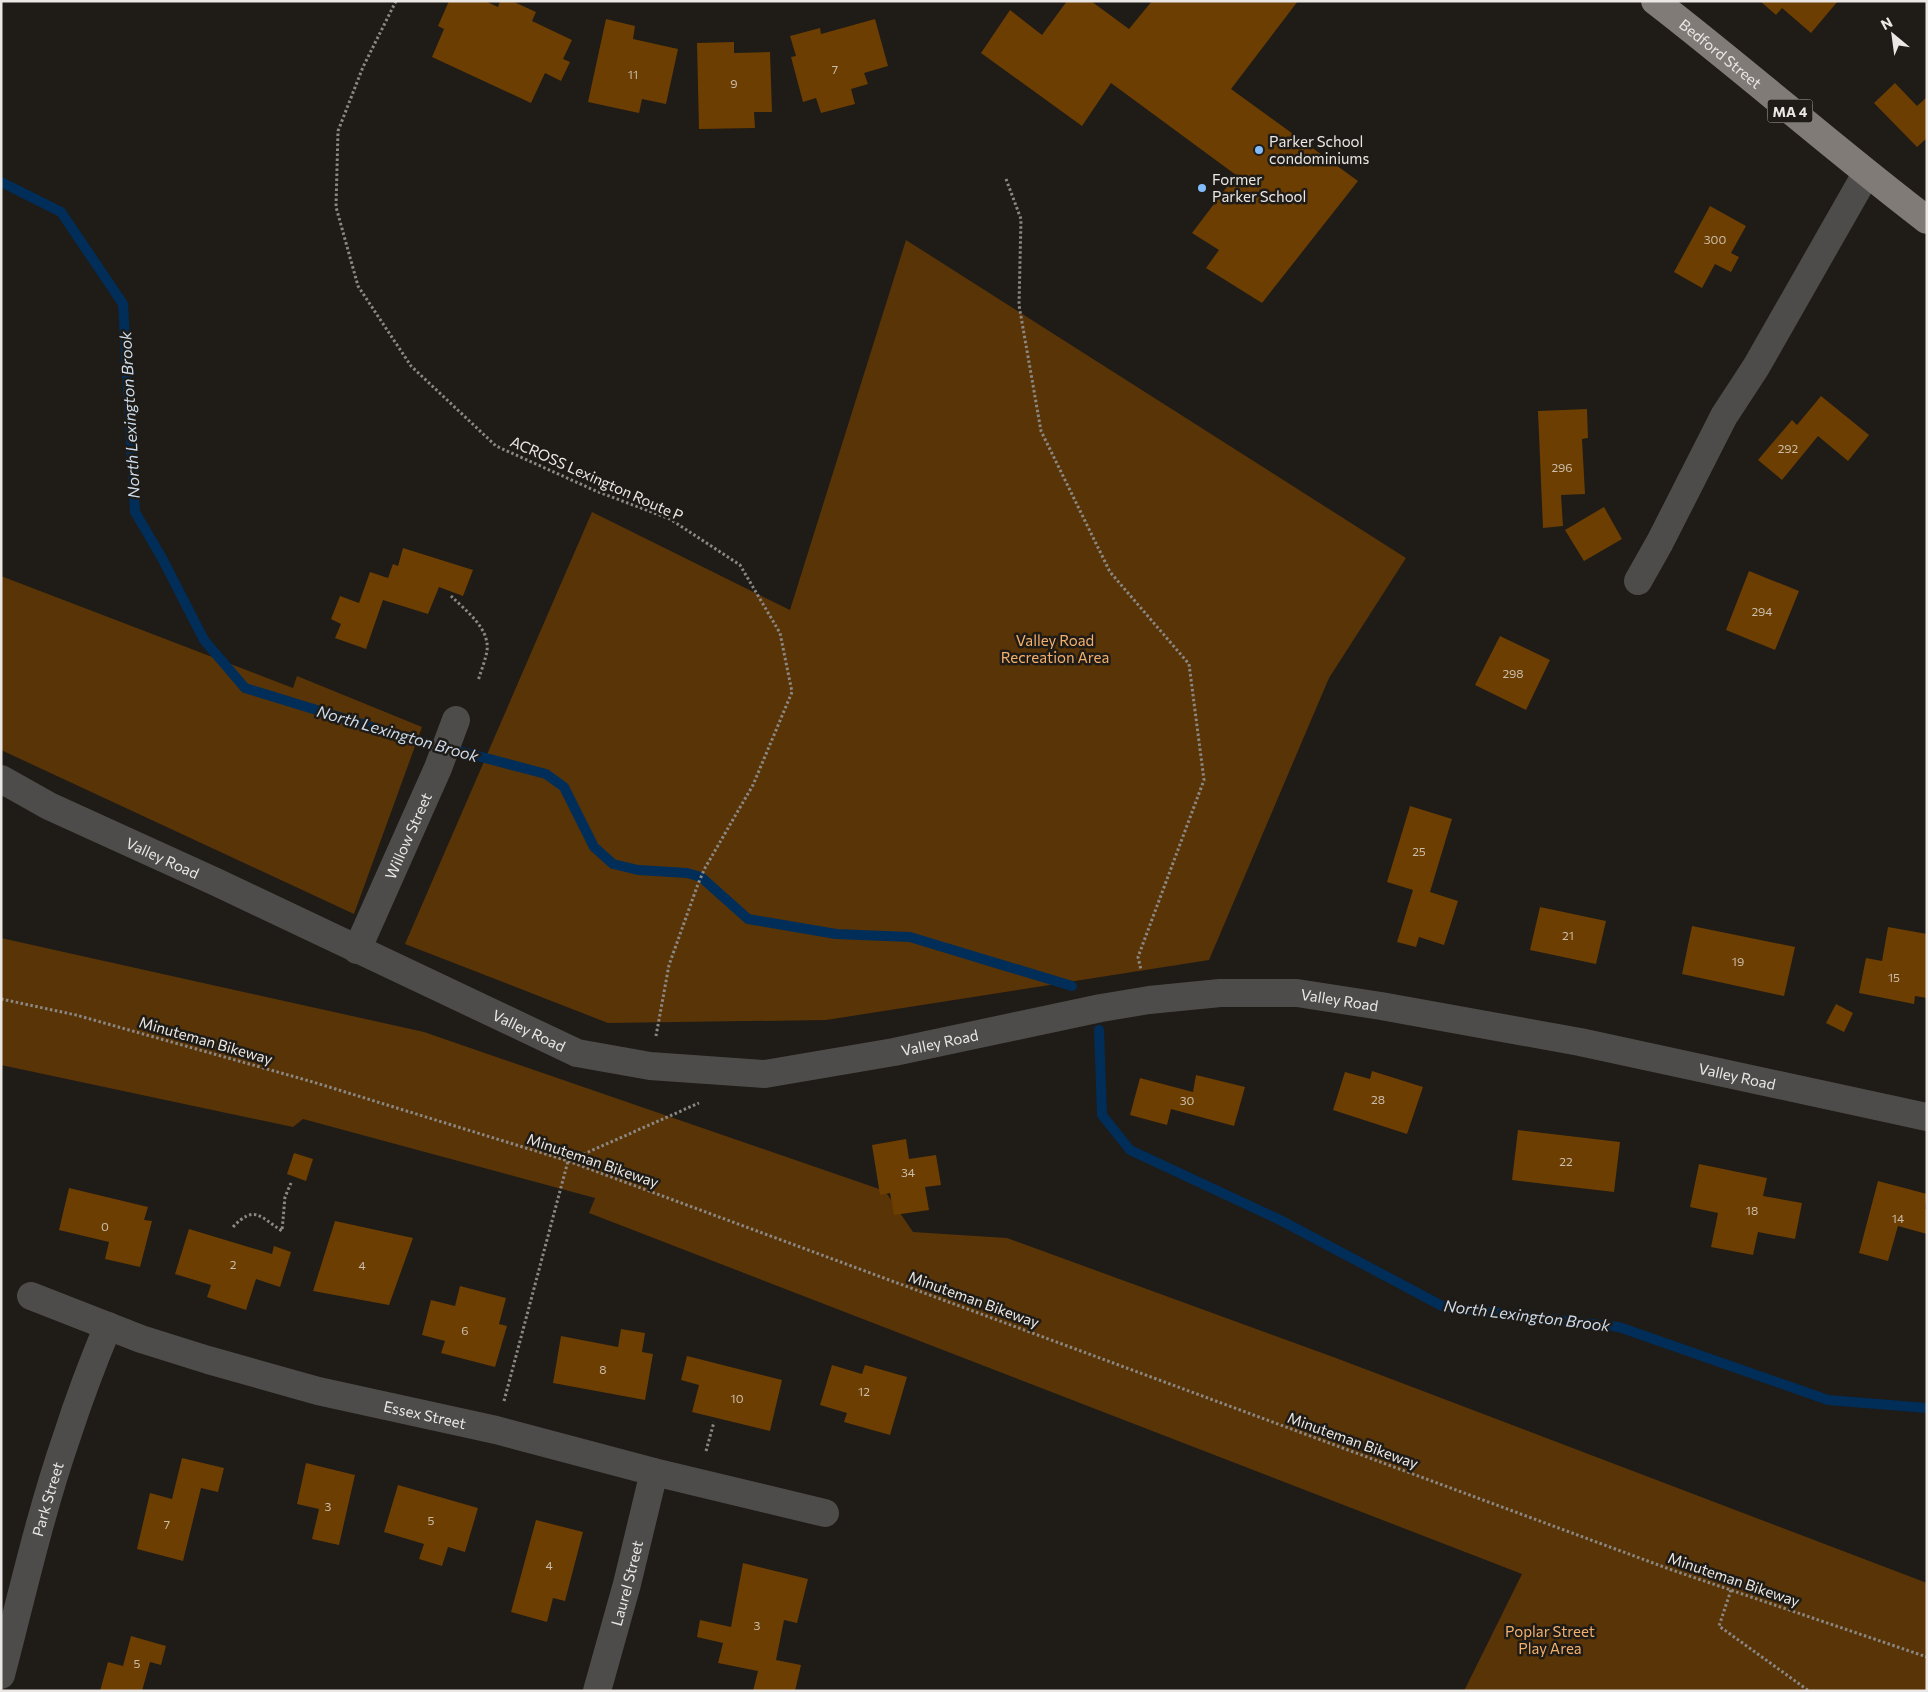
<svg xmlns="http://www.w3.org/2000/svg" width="1928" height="1692" font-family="Commissioner,sans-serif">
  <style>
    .green { fill: #593407 }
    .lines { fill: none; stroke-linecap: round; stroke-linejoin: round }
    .stream { stroke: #002e59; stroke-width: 10 }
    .building { fill: #6c3e01 }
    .path { stroke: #8b8884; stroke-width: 3; stroke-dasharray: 2.5 2.5; stroke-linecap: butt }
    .minor { stroke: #4e4c4a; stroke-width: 28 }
    .major { stroke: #807b77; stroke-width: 28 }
    .poi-dot { fill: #83bcfb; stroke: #1f1b17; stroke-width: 2 }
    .labels { text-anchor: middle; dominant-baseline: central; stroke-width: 5; stroke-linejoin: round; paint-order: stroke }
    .number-label { font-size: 12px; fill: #cabdab }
    .shield { fill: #1f1b17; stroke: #adaaa6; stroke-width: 1 }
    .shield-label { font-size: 14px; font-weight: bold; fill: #eae7e4 }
    .street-label { font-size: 15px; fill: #eae7e4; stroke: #1f1b17 }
    .poi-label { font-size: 15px; fill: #eae7e4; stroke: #1f1b17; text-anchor: start }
    .park-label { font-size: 15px; fill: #f4b16d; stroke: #1f1b17 }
    .water-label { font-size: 16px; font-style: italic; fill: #cddced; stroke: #1f1b17 }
  </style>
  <rect width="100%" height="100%" fill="#1f1b17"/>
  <g class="green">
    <polygon points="906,240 1406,558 1329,678 1209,960 826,1020 608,1023 405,944 592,512 790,610"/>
    <polygon points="1,576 293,688 297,676 422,727 354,914 1,750"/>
    <polygon points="1,938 424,1032 885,1191 913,1232 1007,1238 1336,1358 1927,1583 1927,1691 1464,1691 1522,1574 589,1213 595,1198 303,1119 293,1127 1,1065"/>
  </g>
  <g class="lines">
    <g class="stream">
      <polyline points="1,182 61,212 123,304 135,512 162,558 204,640 245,688 398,735 546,774 564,787 594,847 613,864 638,870 687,873 701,877 748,919 836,934 910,937 1072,986"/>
      <polyline points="1099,1030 1102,1115 1130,1150 1280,1220 1444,1307 1619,1327 1828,1400 1927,1408"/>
    </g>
  </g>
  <g class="building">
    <polygon points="449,1 485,1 498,7 500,1 512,1 536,12 532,21 572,40 563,59 570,62 561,81 545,73 531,103 432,57 444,29 438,26"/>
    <polygon points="1067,1 1091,1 1129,29 1152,1 1298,1 1231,89 1358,181 1262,303 1206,268 1219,250 1192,233 1236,175 1111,83 1082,126 981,53 1010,10 1042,35"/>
    <polygon points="1760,1 1838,1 1811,33 1782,8 1776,15"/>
    <polygon points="606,19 635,26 633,39 678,49 666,104 642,99 639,113 588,102"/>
    <polygon points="875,19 888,66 864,73 868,84 851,89 855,104 821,113 816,98 803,102 791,57 796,56 790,36 820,28 821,34"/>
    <polygon points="734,42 734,53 770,52 772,112 754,112 755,128 699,129 697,43"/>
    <polygon points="1895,83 1917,106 1927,97 1927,138 1917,147 1874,103"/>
    <polygon points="1710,206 1746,226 1731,253 1739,257 1731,272 1715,264 1702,288 1674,272"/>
    <polygon points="1821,396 1869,435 1848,461 1818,436 1782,480 1758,460 1792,420 1797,425"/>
    <polygon points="1587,409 1588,438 1582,439 1585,494 1561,495 1563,526 1543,528 1538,411"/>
    <polygon points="1604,507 1622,539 1584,561 1565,530"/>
    <polygon points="403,548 473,570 463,596 439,587 428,614 383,600 366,649 335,638 341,624 331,619 340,596 359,603 370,572 388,578 393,564 398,566"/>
    <polygon points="1749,571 1799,591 1775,650 1726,630"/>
    <polygon points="1500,636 1550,660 1526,710 1475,685"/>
    <polygon points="1410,806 1452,819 1430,892 1458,901 1444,945 1419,937 1416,947 1397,942 1413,890 1387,882"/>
    <polygon points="1540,907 1606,921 1596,964 1530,950"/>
    <polygon points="1692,926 1795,947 1784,996 1682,974"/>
    <polygon points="1888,927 1927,934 1927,998 1915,996 1914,1004 1859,993 1866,958 1882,961"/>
    <polygon points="1836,1004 1853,1013 1844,1032 1826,1023"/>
    <polygon points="1372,1071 1423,1087 1407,1134 1333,1110 1345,1072 1370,1079"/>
    <polygon points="1196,1075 1245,1087 1234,1126 1171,1109 1167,1125 1130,1115 1140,1078 1193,1092"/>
    <polygon points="1518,1130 1620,1142 1614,1192 1512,1180"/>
    <polygon points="906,1139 909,1159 936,1155 941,1185 925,1187 929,1210 894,1215 890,1193 880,1195 872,1145"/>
    <polygon points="294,1153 313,1159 306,1181 287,1174"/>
    <polygon points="1699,1164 1767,1178 1763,1196 1802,1203 1795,1239 1758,1232 1753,1255 1711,1247 1718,1213 1690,1207"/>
    <polygon points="1878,1181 1927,1194 1925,1209 1927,1209 1927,1234 1898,1226 1888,1261 1859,1253"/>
    <polygon points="69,1188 148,1207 144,1220 152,1221 140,1267 105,1259 109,1242 59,1230"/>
    <polygon points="335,1221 413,1238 389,1305 313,1291"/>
    <polygon points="189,1229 272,1254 274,1246 291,1252 280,1287 256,1279 246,1310 207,1297 211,1285 175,1274"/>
    <polygon points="460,1286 506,1298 499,1324 507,1326 495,1367 441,1353 445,1341 422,1335 431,1300 455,1306"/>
    <polygon points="621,1329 645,1333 642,1352 653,1354 645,1400 553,1383 561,1336 618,1347"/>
    <polygon points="687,1356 782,1380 770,1431 692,1412 699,1385 681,1380"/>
    <polygon points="832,1365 862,1374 865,1365 907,1377 890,1435 844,1422 847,1413 820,1405"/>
    <polygon points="182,1458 224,1468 218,1492 201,1488 183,1561 137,1549 150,1493 172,1499"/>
    <polygon points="306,1463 355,1475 339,1545 312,1539 319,1509 297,1504"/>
    <polygon points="398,1485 478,1508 465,1552 448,1547 442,1566 419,1559 424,1544 384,1532"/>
    <polygon points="536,1520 583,1532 565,1601 553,1598 547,1622 511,1612"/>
    <polygon points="743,1563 808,1579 797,1623 784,1620 776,1660 801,1665 795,1691 753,1691 758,1671 718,1663 723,1643 697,1637 700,1620 731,1627"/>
    <polygon points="131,1636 166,1646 161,1665 150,1662 142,1691 100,1691 108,1662 123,1666"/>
  </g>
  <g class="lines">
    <g class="path">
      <polyline points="396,1 363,67 338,131 336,207 358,286 411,366 496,446 596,491 670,519 740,565 780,633 792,692 753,785 705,868 698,884 669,965 656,1036"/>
      <polyline points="1006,179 1021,219 1019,305 1041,431 1110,572 1189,664 1204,780 1138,957 1141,970"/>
      <path d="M451,596C465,610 490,628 487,651C485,661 481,671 478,681"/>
      <polyline points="1,999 76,1015 313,1082 568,1161 1672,1570 1927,1657"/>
      <path d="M233,1227C255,1204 260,1217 282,1231L285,1197L291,1183"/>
      <polyline points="504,1401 568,1161 699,1103"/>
      <polyline points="706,1451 714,1422"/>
      <polyline points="1731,1590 1719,1626 1809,1691"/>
    </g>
    <g class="minor">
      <polyline points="1638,581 1660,542 1724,416 1756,367 1866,174"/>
      <path id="s1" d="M1,779L49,806L216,882L577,1053L650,1066L765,1074L894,1052L1101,1008L1149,1000L1220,993H1297L1381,1006L1580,1042L1927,1117"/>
      <path id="s2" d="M357,950L438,768L456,720"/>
      <path id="s3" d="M31,1296L141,1339L208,1360L318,1391L496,1430L654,1472L825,1513"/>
      <path id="s4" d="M1,1675C22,1595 40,1514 67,1436C79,1399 93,1362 108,1326"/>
      <path id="s5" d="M597,1691L627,1584L654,1472"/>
    </g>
    <path class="major" id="s6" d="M1655,1C1747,72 1834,149 1927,220"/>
  </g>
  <g class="poi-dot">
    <circle cx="1259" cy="150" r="5"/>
    <circle cx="1202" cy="188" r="5"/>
  </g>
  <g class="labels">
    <g class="number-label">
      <text x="835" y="69">7</text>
      <text x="633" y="74">11</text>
      <text x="734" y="83">9</text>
      <text x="1715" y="239">300</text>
      <text x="1788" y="448">292</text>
      <text x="1562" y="467">296</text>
      <text x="1762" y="611">294</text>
      <text x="1513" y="673">298</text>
      <text x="1419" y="851">25</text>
      <text x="1568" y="935">21</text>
      <text x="1738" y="961">19</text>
      <text x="1894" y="977">15</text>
      <text x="1378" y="1099">28</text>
      <text x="1187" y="1100">30</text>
      <text x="1566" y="1161">22</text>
      <text x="908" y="1172">34</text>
      <text x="1752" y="1210">18</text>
      <text x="1898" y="1218">14</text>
      <text x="105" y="1226">0</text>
      <text x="233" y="1264">2</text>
      <text x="362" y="1265">4</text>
      <text x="465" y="1330">6</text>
      <text x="603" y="1369">8</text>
      <text x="864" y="1391">12</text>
      <text x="737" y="1398">10</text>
      <text x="328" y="1506">3</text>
      <text x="431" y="1520">5</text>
      <text x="167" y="1524">7</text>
      <text x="549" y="1565">4</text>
      <text x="757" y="1625">3</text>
      <text x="137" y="1663">5</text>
    </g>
    <rect class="shield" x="1767.5" y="99.5" width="45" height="23" rx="4"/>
    <g class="shield-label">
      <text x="1790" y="111">MA 4</text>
    </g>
    <g class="street-label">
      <text stroke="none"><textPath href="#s6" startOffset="84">Bedford Street</textPath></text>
      <text transform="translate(597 478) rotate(24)">ACROSS Lexington Route P</text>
      <text stroke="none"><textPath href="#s2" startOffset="125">Willow Street</textPath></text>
      <text stroke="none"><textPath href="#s1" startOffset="180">Valley Road</textPath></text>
      <text stroke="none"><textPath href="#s1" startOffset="1410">Valley Road</textPath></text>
      <text stroke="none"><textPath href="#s1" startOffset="585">Valley Road</textPath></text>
      <text transform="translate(206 1040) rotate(16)">Minuteman Bikeway</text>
      <text stroke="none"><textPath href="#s1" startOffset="1005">Valley Road</textPath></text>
      <text stroke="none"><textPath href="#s1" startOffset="1815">Valley Road</textPath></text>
      <text transform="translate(593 1160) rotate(19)">Minuteman Bikeway</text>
      <text transform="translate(974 1299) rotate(20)">Minuteman Bikeway</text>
      <text stroke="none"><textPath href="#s3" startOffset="412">Essex Street</textPath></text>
      <text transform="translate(1353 1440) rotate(20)">Minuteman Bikeway</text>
      <text stroke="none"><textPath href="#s4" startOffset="182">Park Street</textPath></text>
      <text transform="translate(1734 1579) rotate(19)">Minuteman Bikeway</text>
      <text stroke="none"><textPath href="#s5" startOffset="112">Laurel Street</textPath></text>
    </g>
    <g class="poi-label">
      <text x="1269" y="141">Parker School<tspan x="1269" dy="17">condominiums</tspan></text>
      <text x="1212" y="179">Former<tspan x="1212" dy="17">Parker School</tspan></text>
    </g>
    <g class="park-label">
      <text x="1055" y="640">Valley Road<tspan x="1055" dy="17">Recreation Area</tspan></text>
      <text x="1550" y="1631">Poplar Street<tspan x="1550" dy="17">Play Area</tspan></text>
    </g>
    <g class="water-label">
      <text transform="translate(129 415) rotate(-93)">North Lexington Brook</text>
      <text transform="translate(398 733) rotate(16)">North Lexington Brook</text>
      <text transform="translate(1527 1315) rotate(7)">North Lexington Brook</text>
    </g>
  </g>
  <rect width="1928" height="1692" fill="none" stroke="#eae7e4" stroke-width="5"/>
  <g transform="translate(1893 35) rotate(331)" stroke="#1f1b17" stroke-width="4" paint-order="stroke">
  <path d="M0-4L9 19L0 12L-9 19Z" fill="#eae7e4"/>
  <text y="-8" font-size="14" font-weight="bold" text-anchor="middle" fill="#eae7e4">N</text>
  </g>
</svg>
